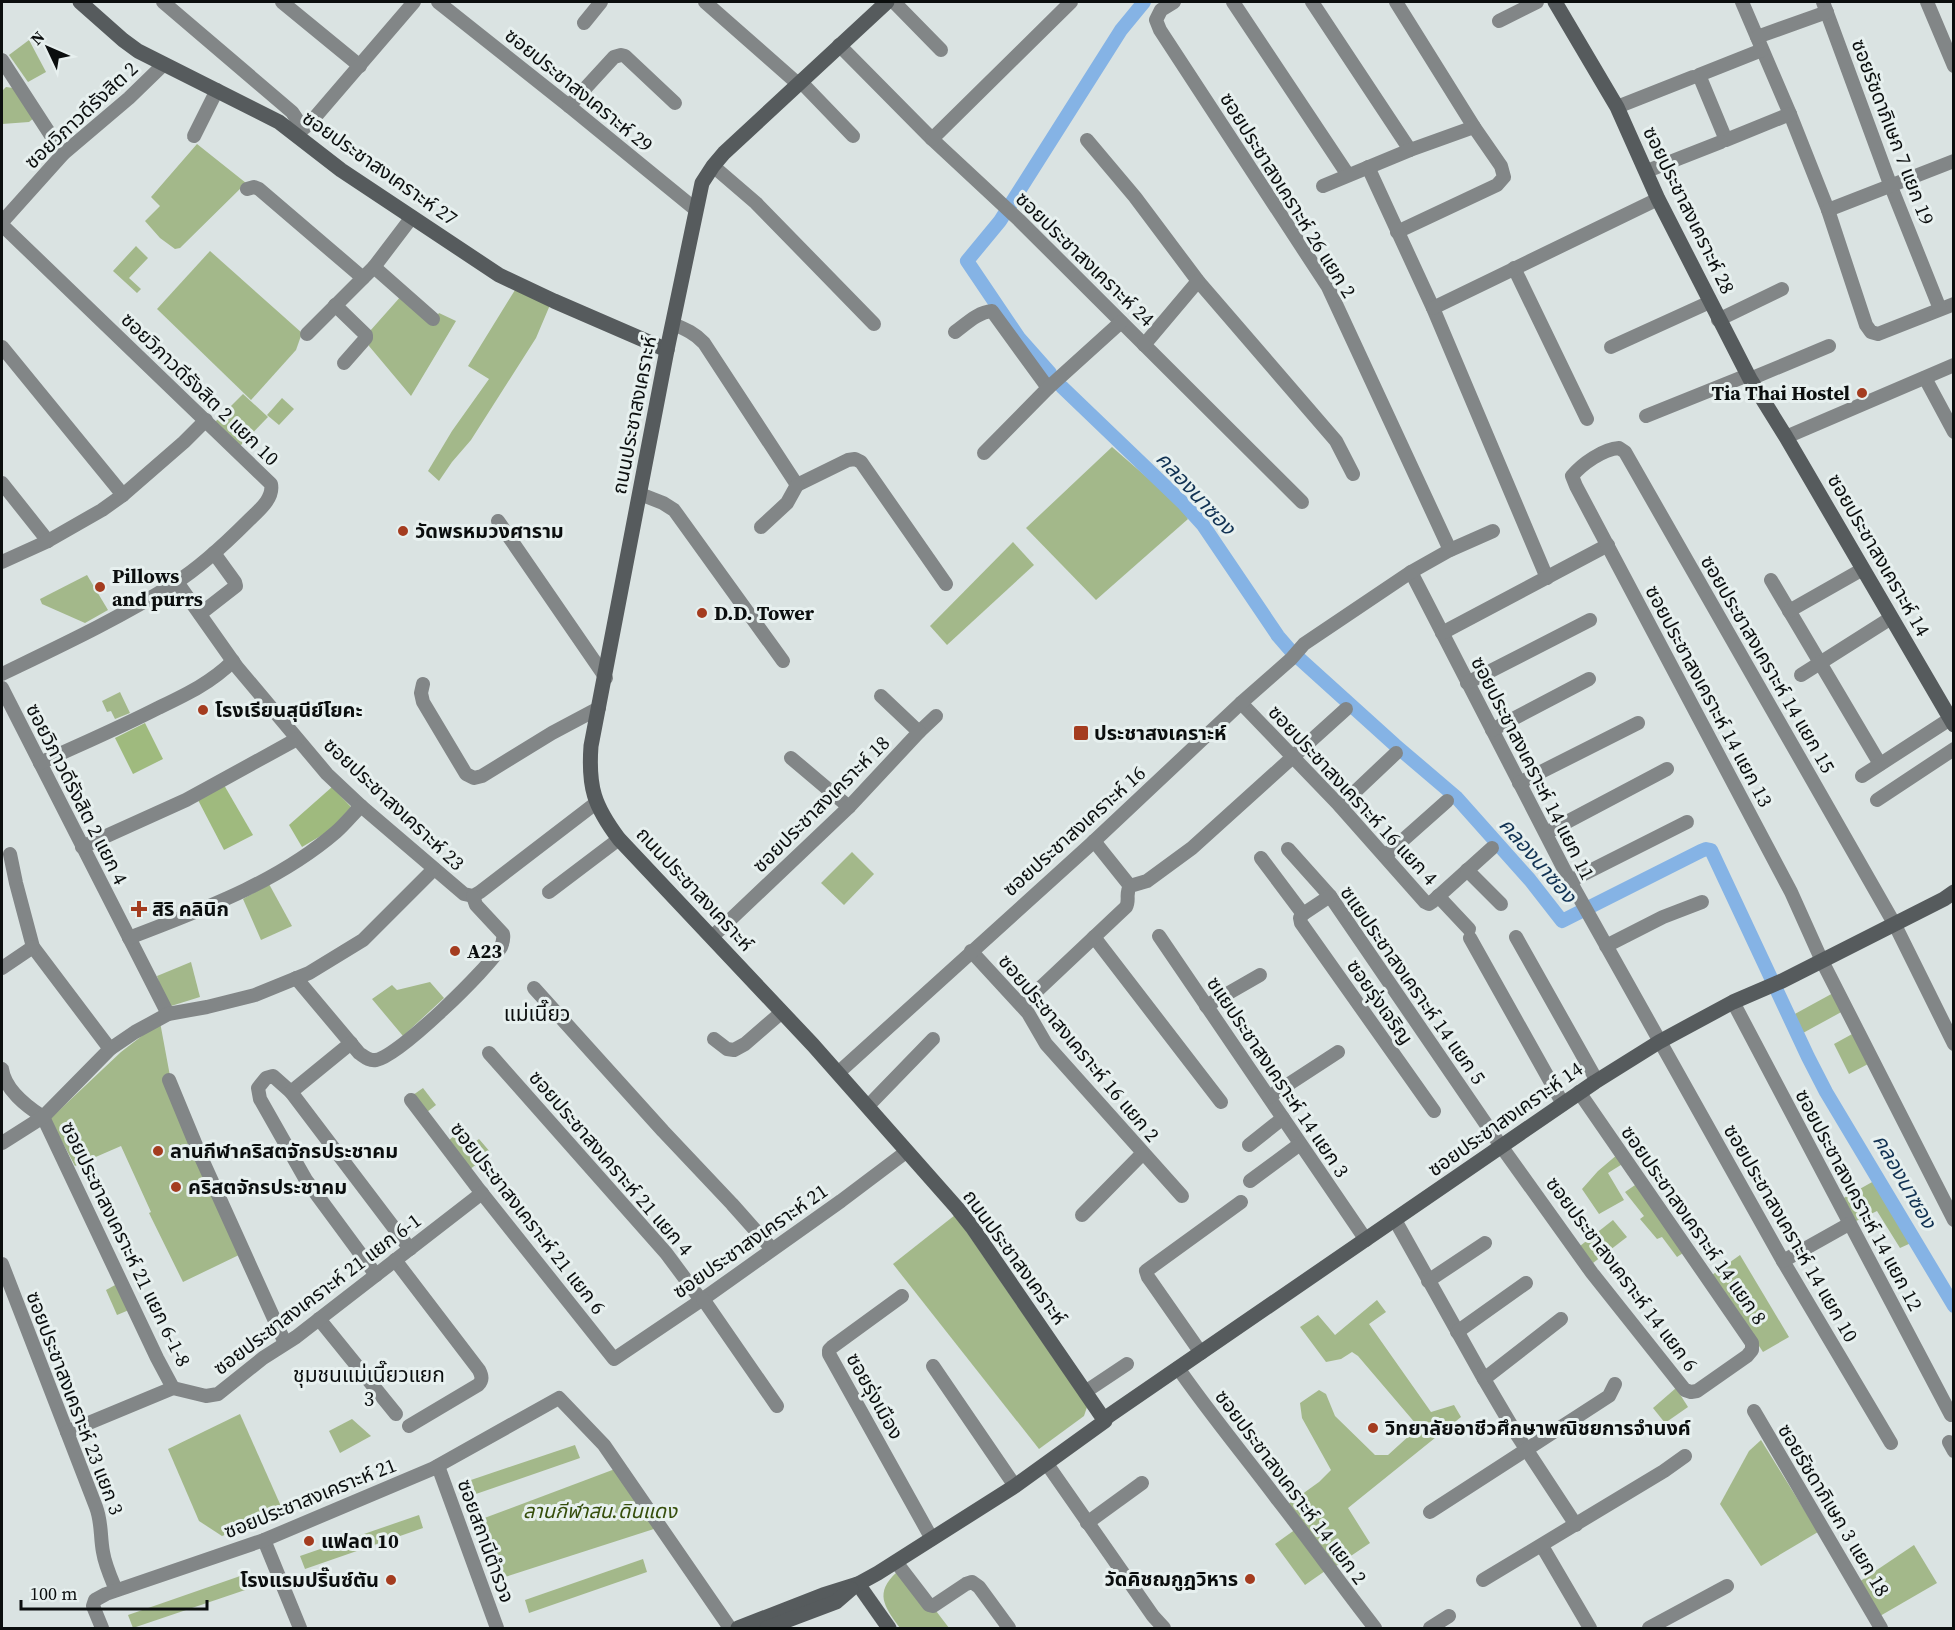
<svg xmlns="http://www.w3.org/2000/svg" width="1955" height="1630" font-family="'Source Serif 4','Noto Sans Thai',serif">
  <style>
    .green { fill: #a3b88a }
    .forest { fill: #9fba7e }
    .lines { fill: none; stroke-linecap: round; stroke-linejoin: round }
    .canal { stroke: #85b3e5; stroke-width: 14 }
    .street { stroke: #828687; stroke-width: 14 }
    .secondary { stroke: #565b5d; stroke-width: 15 }
    .poi-dot { fill: #a43c1f; stroke: #e7f0ef; stroke-width: 2 }
    .labels { text-anchor: middle; dominant-baseline: central; stroke-width: 6; stroke-linejoin: round; paint-order: stroke }
    .street-label { font-size: 20px; fill: #0b0e0e; stroke: #e7f0ef }
    .poi-label { font-size: 20px; font-weight: bold; fill: #0b0e0e; stroke: #e7f0ef; text-anchor: start }
    .park-label { font-size: 20px; font-style: italic; fill: #364e0c; stroke: #e7f0ef }
    .water-label { font-size: 21px; font-style: italic; fill: #113253; stroke: #e7f0ef }
    .neighbourhood-label { font-size: 21px; fill: #0b0e0e; stroke: #e7f0ef }
  </style>
  <rect width="100%" height="100%" fill="#dae3e2"/>
  <g class="green">
    <polygon points="29,40 46,72 28,82 9,55"/>
    <polygon points="6,87 13,88 34,118 29,122 2,124 2,91"/>
    <polygon points="197,144 246,183 180,248 175,249 160,238 145,221 160,206 151,197"/>
    <polygon points="136,246 148,258 129,278 141,289 137,293 113,271"/>
    <polygon points="210,251 302,333 296,350 251,400 157,309"/>
    <polygon points="515,290 550,305 536,338 471,440 452,462 439,481 428,471 452,431 489,379 468,366"/>
    <polygon points="402,295 433,321 439,313 456,321 411,396 369,346 370,331"/>
    <polygon points="243,394 268,417 239,447 215,422"/>
    <polygon points="282,398 294,409 279,425 267,415"/>
    <polygon points="1112,447 1180,506 1188,519 1096,600 1026,528"/>
    <polygon points="1013,542 1034,565 947,645 930,626"/>
    <polygon points="87,575 108,610 85,623 42,604 40,599"/>
    <polygon points="120,692 130,713 115,719 111,711 107,712 102,701"/>
    <polygon points="852,852 874,874 844,905 821,883"/>
    <polygon points="269,884 292,926 261,940 243,899"/>
    <polygon points="191,962 200,997 171,1006 165,1001 157,976"/>
    <polygon points="430,982 444,998 403,1036 372,999 392,985 397,990"/>
    <polygon points="1835,992 1845,1010 1803,1033 1793,1015"/>
    <polygon points="160,1022 170,1076 241,1254 183,1282 149,1213 151,1212 121,1146 75,1166 50,1119 121,1052"/>
    <polygon points="1854,1033 1870,1063 1849,1074 1834,1044"/>
    <polygon points="423,1088 436,1105 427,1112 413,1095"/>
    <polygon points="455,1135 464,1149 479,1139 491,1153 469,1170 447,1142"/>
    <polygon points="1618,1154 1624,1163 1608,1173 1624,1200 1599,1214 1582,1189 1598,1171"/>
    <polygon points="1874,1181 1911,1243 1900,1248 1877,1211 1852,1223 1840,1200"/>
    <polygon points="1638,1183 1686,1251 1677,1257 1662,1237 1657,1239 1640,1219 1644,1216 1625,1192"/>
    <polygon points="955,1215 1087,1407 1084,1416 1039,1449 893,1264"/>
    <polygon points="1613,1220 1627,1237 1593,1263 1580,1246"/>
    <polygon points="1740,1255 1789,1337 1763,1352 1712,1275"/>
    <polygon points="117,1284 129,1310 117,1315 106,1290"/>
    <polygon points="1377,1300 1386,1312 1369,1324 1431,1412 1454,1405 1461,1417 1348,1508 1370,1543 1336,1566 1287,1505 1319,1482 1331,1470 1302,1418 1300,1403 1319,1390 1326,1394 1335,1416 1375,1455 1388,1455 1410,1435 1416,1424 1358,1356 1352,1352 1341,1359 1326,1362 1300,1327 1318,1315 1335,1335"/>
    <polygon points="1676,1388 1688,1407 1665,1423 1653,1408"/>
    <polygon points="240,1414 284,1513 222,1536 199,1521 168,1449"/>
    <polygon points="352,1419 371,1436 340,1453 329,1431"/>
    <polygon points="1761,1440 1818,1532 1761,1566 1720,1504 1749,1451"/>
    <polygon points="575,1445 580,1458 473,1495 468,1481"/>
    <polygon points="615,1469 657,1528 502,1578 479,1520"/>
    <polygon points="419,1515 423,1528 305,1569 300,1556"/>
    <polygon points="1296,1529 1325,1571 1305,1585 1275,1544"/>
    <polygon points="1914,1545 1937,1583 1880,1616 1859,1582"/>
    <polygon points="643,1559 647,1572 529,1613 525,1600"/>
    <path d="M897,1572L930,1603L949,1628H900C884,1606 874,1593 897,1572Z"/>
    <polygon points="246,1574 251,1588 133,1628 128,1615"/>
  </g>
  <g class="forest">
    <polygon points="145,723 163,759 133,774 115,738"/>
    <polygon points="224,785 253,835 224,850 198,800"/>
    <polygon points="332,787 351,807 329,831 302,847 289,825"/>
  </g>
  <g class="lines">
    <g class="canal">
      <polyline points="1050,373 1019,338 967,261 1000,221 1121,30 1144,2"/>
      <polyline points="1062,387 1184,504 1203,525 1278,636 1291,651 1395,745 1456,797 1530,880 1562,921 1701,851 1706,849 1711,850 1808,1057 1826,1092 1954,1306"/>
    </g>
    <g class="street">
      <polyline points="163,2 292,112 300,124 296,135"/>
      <polyline points="282,2 360,66"/>
      <polyline points="438,2 569,106 695,209"/>
      <polyline points="705,2 797,83"/>
      <polyline points="894,2 941,50"/>
      <polyline points="1174,2 1161,10 1156,20 1160,30 1328,287 1450,550"/>
      <polyline points="1233,2 1348,175"/>
      <polyline points="1312,2 1410,150"/>
      <polyline points="1396,2 1474,127 1501,166 1504,177 1497,185 1397,232"/>
      <polyline points="1742,2 1790,114 1828,210 1866,325 1871,332 1878,334 1954,304"/>
      <polyline points="1823,2 1890,184 1940,309"/>
      <polyline points="1927,2 1954,66"/>
      <polyline points="1499,21 1537,2"/>
      <polyline points="584,23 601,2"/>
      <polyline points="1757,37 1827,12"/>
      <polyline points="839,45 932,139 1019,220 1302,502"/>
      <polyline points="1762,50 1699,75 1726,140 1790,114"/>
      <polyline points="2,60 63,154"/>
      <polyline points="800,81 853,136"/>
      <polyline points="569,106 614,57 621,55 625,56 675,103"/>
      <polyline points="1617,107 1693,77"/>
      <polyline points="296,135 310,123 414,2"/>
      <polyline points="194,136 217,90"/>
      <polyline points="932,139 1071,2"/>
      <polyline points="1087,140 1135,197 1198,281 1336,441 1353,474"/>
      <polyline points="713,166 756,203 874,324"/>
      <polyline points="1368,167 1433,308 1547,578"/>
      <polyline points="1647,171 1721,142"/>
      <polyline points="1323,186 1410,150 1474,127"/>
      <polyline points="247,189 254,187 259,189 363,278"/>
      <polyline points="1828,210 1954,161"/>
      <polyline points="2,222 63,154 129,98 163,65"/>
      <path d="M2,225L271,484C274,499 258,511 248,521C226,543 202,566 175,583C120,618 60,646 2,674"/>
      <polyline points="374,267 433,319"/>
      <polyline points="1514,268 1587,419"/>
      <polyline points="335,305 366,335 366,338 344,363"/>
      <polyline points="1433,308 1658,199"/>
      <polyline points="1718,320 1782,289"/>
      <path d="M673,324C685,329 695,333 704,343L797,485L848,460L855,459L861,462L946,584"/>
      <path d="M955,332C966,324 978,312 992,311L1048,388"/>
      <polyline points="307,334 374,267 412,217"/>
      <polyline points="1144,345 1198,281"/>
      <polyline points="2,347 123,495"/>
      <polyline points="1611,347 1710,302"/>
      <polyline points="1925,378 1954,432"/>
      <polyline points="1750,379 1829,346"/>
      <polyline points="1646,416 1748,375"/>
      <polyline points="1786,437 1954,365"/>
      <polyline points="984,453 1048,388 1121,322"/>
      <polyline points="2,483 48,541"/>
      <polyline points="640,494 663,503 674,510 783,661"/>
      <polyline points="498,521 606,678"/>
      <polyline points="761,527 787,503 797,485"/>
      <polyline points="2,562 46,542 102,510 123,495 184,442 206,420"/>
      <polyline points="1411,572 1570,881 1783,1261 1891,1443"/>
      <polyline points="1771,580 1880,764"/>
      <polyline points="177,582 237,667 327,774 361,806 464,894 473,896 480,892 596,803"/>
      <polyline points="1789,611 1863,569"/>
      <polyline points="200,614 236,586 235,582 214,553"/>
      <polyline points="1442,633 1608,545"/>
      <polyline points="1801,675 1891,618"/>
      <polyline points="1467,683 1590,620"/>
      <polyline points="423,684 421,693 423,702 466,774 474,778 482,776 552,733 599,708"/>
      <polyline points="2,688 168,1014"/>
      <polyline points="1241,703 1340,806 1425,902 1429,904 1432,902 1492,848"/>
      <polyline points="1492,730 1589,679"/>
      <polyline points="919,732 936,716"/>
      <polyline points="791,758 849,807"/>
      <path d="M40,763C79,745 119,728 158,708C185,695 211,683 233,661"/>
      <polyline points="1862,776 1950,719"/>
      <polyline points="1519,783 1638,723"/>
      <polyline points="1877,800 1954,749"/>
      <polyline points="1340,806 1396,753"/>
      <polyline points="1546,833 1667,769"/>
      <polyline points="1094,841 1130,886"/>
      <polyline points="82,847 186,800 297,739"/>
      <polyline points="1288,849 1330,896 1501,1146 1592,1273 1685,1390 1691,1392 1697,1391 1747,1356 1752,1350 1752,1343 1579,1092"/>
      <polyline points="10,854 16,883 33,947 110,1049"/>
      <polyline points="1385,856 1447,801"/>
      <polyline points="1261,858 1303,914"/>
      <polyline points="1467,870 1501,904"/>
      <polyline points="1570,881 1687,822"/>
      <polyline points="549,892 619,839"/>
      <polyline points="1330,896 1303,914 1300,918 1301,923 1434,1111"/>
      <polyline points="1438,896 1469,929"/>
      <polyline points="1159,936 1366,1240"/>
      <polyline points="712,937 849,807 919,732 881,696"/>
      <polyline points="1094,937 1221,1102"/>
      <polyline points="1516,937 1597,1081"/>
      <path d="M129,938C201,910 277,883 336,832C345,824 353,814 361,806"/>
      <polyline points="1470,938 1563,1104"/>
      <polyline points="1606,946 1663,917 1702,902"/>
      <polyline points="971,951 1028,1013 1046,1044 1182,1196"/>
      <polyline points="2,968 33,947"/>
      <path d="M296,978L359,1053C365,1057 369,1061 376,1060C399,1056 488,969 501,947C503,942 504,939 503,934L476,905L473,896"/>
      <polyline points="534,988 663,1131 732,1204 772,1249"/>
      <polyline points="1733,1002 1951,1415"/>
      <path d="M1022,1005L1126,907C1130,900 1125,894 1130,886L1147,881L1192,848L1346,709"/>
      <polyline points="1206,1006 1260,975"/>
      <polyline points="714,1039 727,1049 734,1050 745,1044 782,1012"/>
      <polyline points="351,1043 291,1092 273,1076 266,1078 258,1088 260,1099 306,1180 376,1275"/>
      <path d="M1954,1044L1895,925L1625,452L1619,448C1603,449 1582,464 1572,476L1576,486L1791,892L1822,961L1954,1220"/>
      <polyline points="489,1053 666,1253 701,1300"/>
      <path d="M2,1069C5,1090 26,1106 43,1117L157,1358L173,1388"/>
      <polyline points="838,1073 1091,844 1241,703 1291,659 1304,644 1411,572 1450,550 1493,531"/>
      <polyline points="169,1080 200,1155 285,1343"/>
      <polyline points="291,1092 410,1249"/>
      <polyline points="1269,1097 1338,1052"/>
      <polyline points="411,1100 477,1187 614,1359 703,1299 841,1201 906,1152"/>
      <polyline points="868,1106 933,1039"/>
      <polyline points="2,1143 43,1117 110,1049 135,1032 168,1014 207,1007 255,995 309,973 363,940 434,869"/>
      <polyline points="1249,1145 1283,1118"/>
      <polyline points="1250,1181 1300,1144"/>
      <polyline points="1082,1215 1142,1154"/>
      <polyline points="1395,1220 1484,1379 1517,1435 1576,1525"/>
      <path d="M395,1260L479,1370C482,1376 483,1380 478,1385L409,1426"/>
      <polyline points="1783,1261 1849,1224"/>
      <path d="M2,1264C33,1345 64,1426 96,1507C102,1523 100,1536 103,1552C105,1565 111,1578 116,1590"/>
      <polyline points="1428,1281 1485,1243"/>
      <polyline points="902,1296 832,1347 829,1350 829,1354 932,1539"/>
      <polyline points="703,1299 777,1406"/>
      <polyline points="319,1319 396,1414"/>
      <polyline points="1457,1332 1526,1283"/>
      <polyline points="1201,1353 1148,1277 1146,1271 1241,1202"/>
      <polyline points="933,1366 1015,1486"/>
      <path d="M1178,1368C1210,1414 1245,1456 1278,1500C1311,1542 1342,1586 1375,1628"/>
      <polyline points="1484,1379 1561,1319"/>
      <polyline points="1085,1392 1127,1364"/>
      <polyline points="1754,1411 1881,1628"/>
      <polyline points="67,1432 173,1388 206,1396 218,1394 263,1358 296,1337 482,1193"/>
      <polyline points="1949,1442 1954,1451"/>
      <polyline points="1047,1464 1153,1616 1164,1628"/>
      <polyline points="438,1466 497,1628"/>
      <polyline points="1430,1512 1609,1396 1615,1384"/>
      <polyline points="1087,1523 1142,1483"/>
      <polyline points="264,1540 300,1628"/>
      <polyline points="1542,1546 1590,1628"/>
      <polyline points="896,1562 929,1605 933,1606 966,1584 972,1582 979,1587 1009,1628"/>
      <polyline points="1483,1580 1664,1471 1685,1456"/>
      <polyline points="102,1628 93,1606 95,1600 106,1594 264,1540 432,1469 559,1398 604,1445 730,1628"/>
      <polyline points="1430,1628 1449,1616"/>
      <polyline points="1649,1628 1727,1586"/>
    </g>
    <g class="secondary">
      <polyline points="80,2 123,40 138,51 279,122 341,170 499,275 554,301 667,350"/>
      <polyline points="1555,2 1617,107 1658,199 1750,379 1786,437 1954,725"/>
      <polyline points="1104,1419 1595,1082 1659,1042 1733,1002 1782,981 1944,899 1954,892"/>
      <polyline points="858,1584 889,1628"/>
      <path d="M738,1628L823,1595L858,1584L878,1573L1015,1486L1105,1421L972,1227L957,1208L813,1045L619,839C594,806 588,787 591,746L667,350L702,183L713,166L724,153L887,2"/>
      <polyline points="767,1628 836,1602 851,1589"/>
    </g>
  </g>
  <g class="poi-dot">
    <circle cx="1862" cy="393" r="6"/>
    <circle cx="403" cy="531" r="6"/>
    <circle cx="100" cy="587" r="6"/>
    <circle cx="702" cy="613" r="6"/>
    <circle cx="203" cy="710" r="6"/>
    <rect x="1073" y="725" width="16" height="16" rx="3"/>
    <path d="M136 900h6v6h6v6h-6v6h-6v-6h-6v-6h6z"/>
    <circle cx="455" cy="951" r="6"/>
    <circle cx="158" cy="1151" r="6"/>
    <circle cx="176" cy="1187" r="6"/>
    <circle cx="1373" cy="1428" r="6"/>
    <circle cx="309" cy="1541" r="6"/>
    <circle cx="1250" cy="1579" r="6"/>
    <circle cx="391" cy="1580" r="6"/>
  </g>
  <g class="labels">
    <g class="street-label">
      <text transform="translate(579 90) rotate(39)">ซอยประชาสงเคราะห์ 29</text>
      <text transform="translate(81 115) rotate(-43)">ซอยวิภาวดีรังสิต 2</text>
      <text transform="translate(1893 132) rotate(69)">ซอยรัชดาภิเษก 7 แยก 19</text>
      <text transform="translate(380 168) rotate(35)">ซอยประชาสงเคราะห์ 27</text>
      <text transform="translate(1288 195) rotate(58)">ซอยประชาสงเคราะห์ 26 แยก 2</text>
      <text transform="translate(1689 210) rotate(64)">ซอยประชาสงเคราะห์ 28</text>
      <text transform="translate(1085 259) rotate(44)">ซอยประชาสงเคราะห์ 24</text>
      <text transform="translate(200 389) rotate(44)">ซอยวิภาวดีรังสิต 2 แยก 10</text>
      <text transform="translate(634 415) rotate(-79)">ถนนประชาสงเคราะห์</text>
      <text transform="translate(1879 555) rotate(60)">ซอยประชาสงเคราะห์ 14</text>
      <text transform="translate(1768 664) rotate(60)">ซอยประชาสงเคราะห์ 14 แยก 15</text>
      <text transform="translate(1709 696) rotate(62)">ซอยประชาสงเคราะห์ 14 แยก 13</text>
      <text transform="translate(1533 768) rotate(63)">ซอยประชาสงเคราะห์ 14 แยก 11</text>
      <text transform="translate(77 794) rotate(63)">ซอยวิภาวดีรังสิต 2 แยก 4</text>
      <text transform="translate(1353 795) rotate(47)">ซอยประชาสงเคราะห์ 16 แยก 4</text>
      <text transform="translate(394 804) rotate(43)">ซอยประชาสงเคราะห์ 23</text>
      <text transform="translate(821 804) rotate(-45)">ซอยประชาสงเคราะห์ 18</text>
      <text transform="translate(1074 831) rotate(-42)">ซอยประชาสงเคราะห์ 16</text>
      <text transform="translate(695 889) rotate(47)">ถนนประชาสงเคราะห์</text>
      <text transform="translate(1413 985) rotate(55)">ซแยประชาสงเคราะห์ 14 แยก 5</text>
      <text transform="translate(1380 1002) rotate(55)">ซอยรุ่งเจริญ</text>
      <text transform="translate(1079 1048) rotate(50)">ซอยประชาสงเคราะห์ 16 แยก 2</text>
      <text transform="translate(1278 1077) rotate(56)">ซแยประชาสงเคราะห์ 14 แยก 3</text>
      <text transform="translate(1505 1119) rotate(-35)">ซอยประชาสงเคราะห์ 14</text>
      <text transform="translate(611 1163) rotate(49)">ซอยประชาสงเคราะห์ 21 แยก 4</text>
      <text transform="translate(1859 1200) rotate(62)">ซอยประชาสงเคราะห์ 14 แยก 12</text>
      <text transform="translate(528 1218) rotate(52)">ซอยประชาสงเคราะห์ 21 แยก 6</text>
      <text transform="translate(1694 1225) rotate(55)">ซอยประชาสงเคราะห์ 14 แยก 8</text>
      <text transform="translate(1791 1233) rotate(60)">ซอยประชาสงเคราะห์ 14 แยก 10</text>
      <text transform="translate(750 1241) rotate(-35)">ซอยประชาสงเคราะห์ 21</text>
      <text transform="translate(126 1244) rotate(64)">ซอยประชาสงเคราะห์ 21 แยก 6-1-8</text>
      <text transform="translate(1015 1257) rotate(54)">ถนนประชาสงเคราะห์</text>
      <text transform="translate(1622 1274) rotate(53)">ซอยประชาสงเคราะห์ 14 แยก 6</text>
      <text transform="translate(317 1294) rotate(-37)">ซอยประชาสงเคราะห์ 21 แยก 6-1</text>
      <text transform="translate(875 1396) rotate(61)">ซอยรุ่งเมือง</text>
      <text transform="translate(75 1403) rotate(69)">ซอยประชาสงเคราะห์ 23 แยก 3</text>
      <text transform="translate(1291 1487) rotate(53)">ซอยประชาสงเคราะห์ 14 แยก 2</text>
      <text transform="translate(310 1498) rotate(-22)">ซอยประชาสงเคราะห์ 21</text>
      <text transform="translate(1834 1510) rotate(59)">ซอยรัชดาภิเษก 3 แยก 18</text>
      <text transform="translate(486 1541) rotate(70)">ซอยสถานีตำรวจ</text>
    </g>
    <g class="poi-label">
      <text x="1850" y="393" text-anchor="end">Tia Thai Hostel</text>
      <text x="415" y="531">วัดพรหมวงศาราม</text>
      <text x="112" y="576">Pillows<tspan x="112" dy="23">and purrs</tspan></text>
      <text x="714" y="613">D.D. Tower</text>
      <text x="215" y="710">โรงเรียนสุนีย์โยคะ</text>
      <text x="1094" y="733">ประชาสงเคราะห์</text>
      <text x="152" y="909">สิริ คลินิก</text>
      <text x="467" y="951">A23</text>
      <text x="170" y="1151">ลานกีฬาคริสตจักรประชาคม</text>
      <text x="188" y="1187">คริสตจักรประชาคม</text>
      <text x="1385" y="1428">วิทยาลัยอาชีวศึกษาพณิชยการจำนงค์</text>
      <text x="321" y="1541">แฟลต 10</text>
      <text x="1238" y="1579" text-anchor="end">วัดคิชฌกูฎวิหาร</text>
      <text x="379" y="1580" text-anchor="end">โรงแรมปริ๊นซ์ตัน</text>
    </g>
    <g class="park-label">
      <text x="600" y="1511">ลานกีฬาสน.ดินแดง</text>
    </g>
    <g class="water-label">
      <text transform="translate(1196 493) rotate(47)">คลองนาซอง</text>
      <text transform="translate(1538 860) rotate(49)">คลองนาซอง</text>
      <text transform="translate(1905 1181) rotate(60)">คลองนาซอง</text>
    </g>
    <g class="neighbourhood-label">
      <text x="537" y="1013">แม่เนี๊ยว</text>
      <text x="369" y="1374">ชุมชนแม่เนี๊ยวแยก<tspan x="369" dy="24">3</tspan></text>
    </g>
  </g>
  <rect width="1955" height="1630" fill="none" stroke="#0b0e0e" stroke-width="6"/>
  <g transform="translate(48 48) rotate(314)" stroke="#e7f0ef" stroke-width="4.5" paint-order="stroke">
  <path d="M0-4.5L10 22L0 15L-10 22Z" fill="#0b0e0e"/>
  <text y="-9" font-size="16" font-weight="bold" text-anchor="middle" fill="#0b0e0e">N</text>
  </g>
  <path d="M21 1600v9h186v-9" fill="none" stroke="#0b0e0e" stroke-width="3"/>
  <text x="30" y="1600" font-size="18" fill="#0b0e0e" stroke="#e7f0ef" stroke-width="4.5" paint-order="stroke">100 m</text>
</svg>
